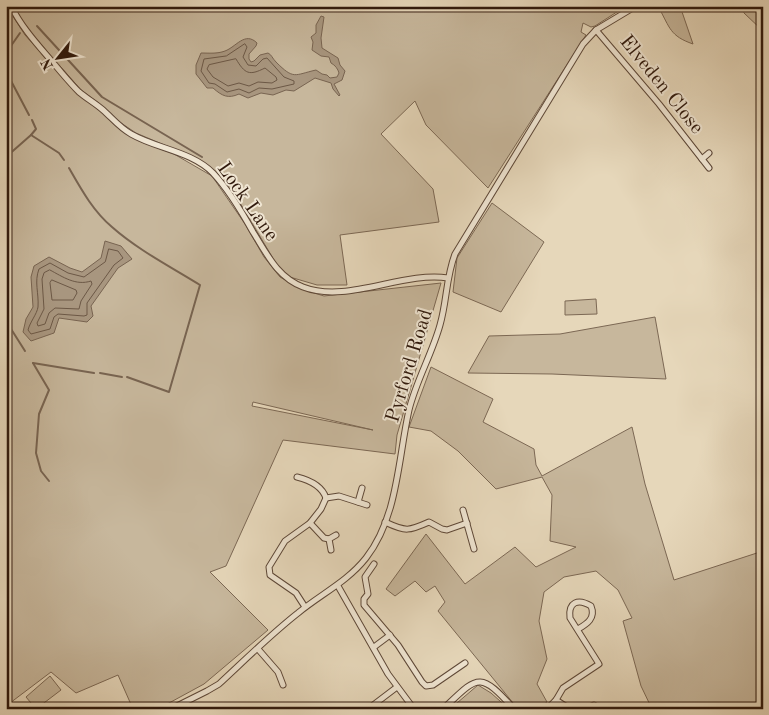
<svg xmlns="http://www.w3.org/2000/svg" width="769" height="715" font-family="'Old Standard TT',serif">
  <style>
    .green { fill: #c7b79c; stroke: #7c6854; fill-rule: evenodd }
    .water { fill: #a8967f; stroke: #786451 }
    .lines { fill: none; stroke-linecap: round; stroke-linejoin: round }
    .shore { stroke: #6c5846; stroke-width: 1 }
    .stream { stroke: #786451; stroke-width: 2 }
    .street-casing { stroke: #5e4838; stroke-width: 7 }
    .street { stroke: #efe5d2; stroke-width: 5 }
    .labels { text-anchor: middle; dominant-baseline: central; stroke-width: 4; stroke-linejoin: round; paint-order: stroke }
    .street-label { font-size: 20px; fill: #30190c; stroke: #efe5d2 }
  </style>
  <rect width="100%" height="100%" fill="#e6d7ba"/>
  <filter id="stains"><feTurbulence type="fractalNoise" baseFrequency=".004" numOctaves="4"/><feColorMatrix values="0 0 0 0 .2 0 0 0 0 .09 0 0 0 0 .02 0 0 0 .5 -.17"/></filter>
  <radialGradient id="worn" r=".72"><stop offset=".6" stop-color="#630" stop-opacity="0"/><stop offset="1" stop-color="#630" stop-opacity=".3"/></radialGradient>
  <g class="green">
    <path d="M6,6H8L12,15L25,35L56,70L77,93L100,111L119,129L139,141L174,154L212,176L245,224L264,257L280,277L301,289L324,296L441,283L397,435L395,454L283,440L226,566L210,572L268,630L204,684L158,709H133L118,675L76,693L51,672L6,706ZM253,402L373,430L252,406Z"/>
    <polygon points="14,6 622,6 623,8 595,26 591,27 583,23 581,32 586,35 488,188 426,125 415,101 381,134 433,189 439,222 340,235 347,285 317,285 283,275 240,203 218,174 208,165 195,158 136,133 118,121 100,104 81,90 33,35 22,20"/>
    <path d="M657,6H680L693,44C670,36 670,28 659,8Z"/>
    <polygon points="741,6 763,6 763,31 744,13"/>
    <polygon points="492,203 544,242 501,312 453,292 457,258"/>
    <polygon points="596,299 597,314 565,315 565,301"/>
    <polygon points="655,317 666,379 552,374 468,373 489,336 560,334"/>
    <polygon points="431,367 493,399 483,422 534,449 536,465 542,476 632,427 645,484 674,580 763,551 763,709 652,709 641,686 623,621 632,618 618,590 596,571 564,577 544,592 539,621 547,659 537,684 547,702 537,709 518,709 438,611 445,602 435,586 426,592 415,581 395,596 386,589 426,534 465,584 515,547 536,567 576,547 550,541 552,495 542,477 496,489 458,451 431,431 409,427"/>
    <polygon points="50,676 61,690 36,709 26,697"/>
    <polygon points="478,685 491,693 509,709 450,709"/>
  </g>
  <g class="water">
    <path d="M321,16L324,17L321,38L322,48L338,58L340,65L345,71L342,80L334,84L340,95L339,96L333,89L331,83L315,78L294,91L286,90L273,95L261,93L248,98L239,94C228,99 222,96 213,88H207L196,74V65L201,53C209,53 217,54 225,51C236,47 245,31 257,43L256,46L249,54V59L251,62L254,61L260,55L268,53C272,55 272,58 276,62C294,80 294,75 316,70L322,74L327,75L330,78L337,77L339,73C338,69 335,65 331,63L329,57L321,56L312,50L313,42L311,37L316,33V25Z"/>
    <polygon points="105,241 121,246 132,259 118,268 91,306 93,316 87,322 59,318 54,333 31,341 23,332 26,319 33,307 31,277 34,266 49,257 70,268 82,272 101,258"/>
  </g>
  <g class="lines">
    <g class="shore">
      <polygon points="245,44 247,47 243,57 248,65 256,66 263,59 267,58 284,77 294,81 294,84 272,89 259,88 249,93 239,89 227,92 215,84 209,83 201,71 204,59 226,56"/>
      <path d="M236,59C245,74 249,76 265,68L276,77L277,80L272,83L258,82L249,86L239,83L228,86L213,77L207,69L209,65Z"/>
      <path d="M109,249L118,251L123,258L114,265L87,303V315L84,316L58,314L54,317L50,329L31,334L28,330C30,322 37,314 38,307C39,293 34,282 39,269L50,263L68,273L84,277L105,262Z"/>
      <path d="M50,270C63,277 76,286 91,281L92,284L81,301L79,309L55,308L49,313L45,324L38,326L37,323L44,309L42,279L44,273Z"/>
      <polygon points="52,280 76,290 77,293 73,300 52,300 50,283"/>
    </g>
    <g class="stream">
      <polyline points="37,26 102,97 202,157"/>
      <polyline points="6,53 20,33"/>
      <polyline points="6,68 9,77 29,115"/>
      <polyline points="31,135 36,129 32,120"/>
      <polyline points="6,157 31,135 59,153 64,160"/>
      <path d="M69,168C81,189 93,211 112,227C138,250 171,267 200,285L169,392L127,377"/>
      <polyline points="6,321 25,351"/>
      <polyline points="33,363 49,390 39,414 36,453 41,471 49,481"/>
      <polyline points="33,363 94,373"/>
      <polyline points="100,373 122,377"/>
    </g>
    <defs>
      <g id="street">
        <path d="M11,6C22,28 38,45 54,64C62,73 70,83 79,92C86,98 95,103 103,110C112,118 120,128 131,134C157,149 191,151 213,173C227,188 243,214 253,232C267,254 277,277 303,287C347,304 402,271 448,278"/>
        <polyline points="596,30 659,104 709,168"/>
        <polyline points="702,159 709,153"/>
        <path d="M297,477C309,480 322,486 326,498L339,496L367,505"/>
        <polyline points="358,502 362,488"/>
        <polyline points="463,510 474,549"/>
        <path d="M385,522C406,532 409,531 429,522L442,529L447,530L467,523"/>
        <polyline points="310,523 324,538 329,539"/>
        <polyline points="331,550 329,539 336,535"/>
        <polyline points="374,564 365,577 368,594 364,599 364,605 398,645 422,682 426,686 433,685 465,663"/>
        <polyline points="338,586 388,674 414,709"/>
        <polyline points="305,607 296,593 270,575 269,567 285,541 310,523 321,509 326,498"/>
        <polyline points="374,647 390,635"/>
        <polyline points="258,649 278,672 283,685"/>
        <polyline points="556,700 570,709"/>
        <path d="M171,709L207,691L219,684C245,660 270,635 298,613C321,594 347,582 366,558C398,517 398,459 409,410C416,381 432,354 440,325C447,301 446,277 455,254L583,44L596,30L636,6"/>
        <polyline points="368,709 397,687"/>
        <path d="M443,709C478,676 479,670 514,709"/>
        <path d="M547,709L556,700L563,688L599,664L570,618C568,602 578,598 591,606C596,618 587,624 578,629"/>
        <polyline points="584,709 594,705 601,709"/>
      </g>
    </defs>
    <use href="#street" class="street-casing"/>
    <use href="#street" class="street"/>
  </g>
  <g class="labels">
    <g class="street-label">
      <text transform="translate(661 85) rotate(51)">Elveden Close</text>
      <text transform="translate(247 202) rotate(55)">Lock Lane</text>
      <text transform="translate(410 366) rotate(-73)">Pyrford Road</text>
    </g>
  </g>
  <rect width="769" height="715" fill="none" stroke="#e6d7ba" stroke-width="25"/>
  <rect x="8" y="8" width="754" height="700" fill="none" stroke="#30190c" stroke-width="2.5"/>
  <rect x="12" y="12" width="744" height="690" fill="none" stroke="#30190c"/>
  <g transform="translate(58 58) rotate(240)" stroke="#efe5d2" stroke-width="4" paint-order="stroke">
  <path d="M0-4L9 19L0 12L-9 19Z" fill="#30190c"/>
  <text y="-8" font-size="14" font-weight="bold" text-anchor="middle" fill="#30190c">N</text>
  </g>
  <rect width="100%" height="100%" filter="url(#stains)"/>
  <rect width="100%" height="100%" fill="url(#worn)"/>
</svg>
